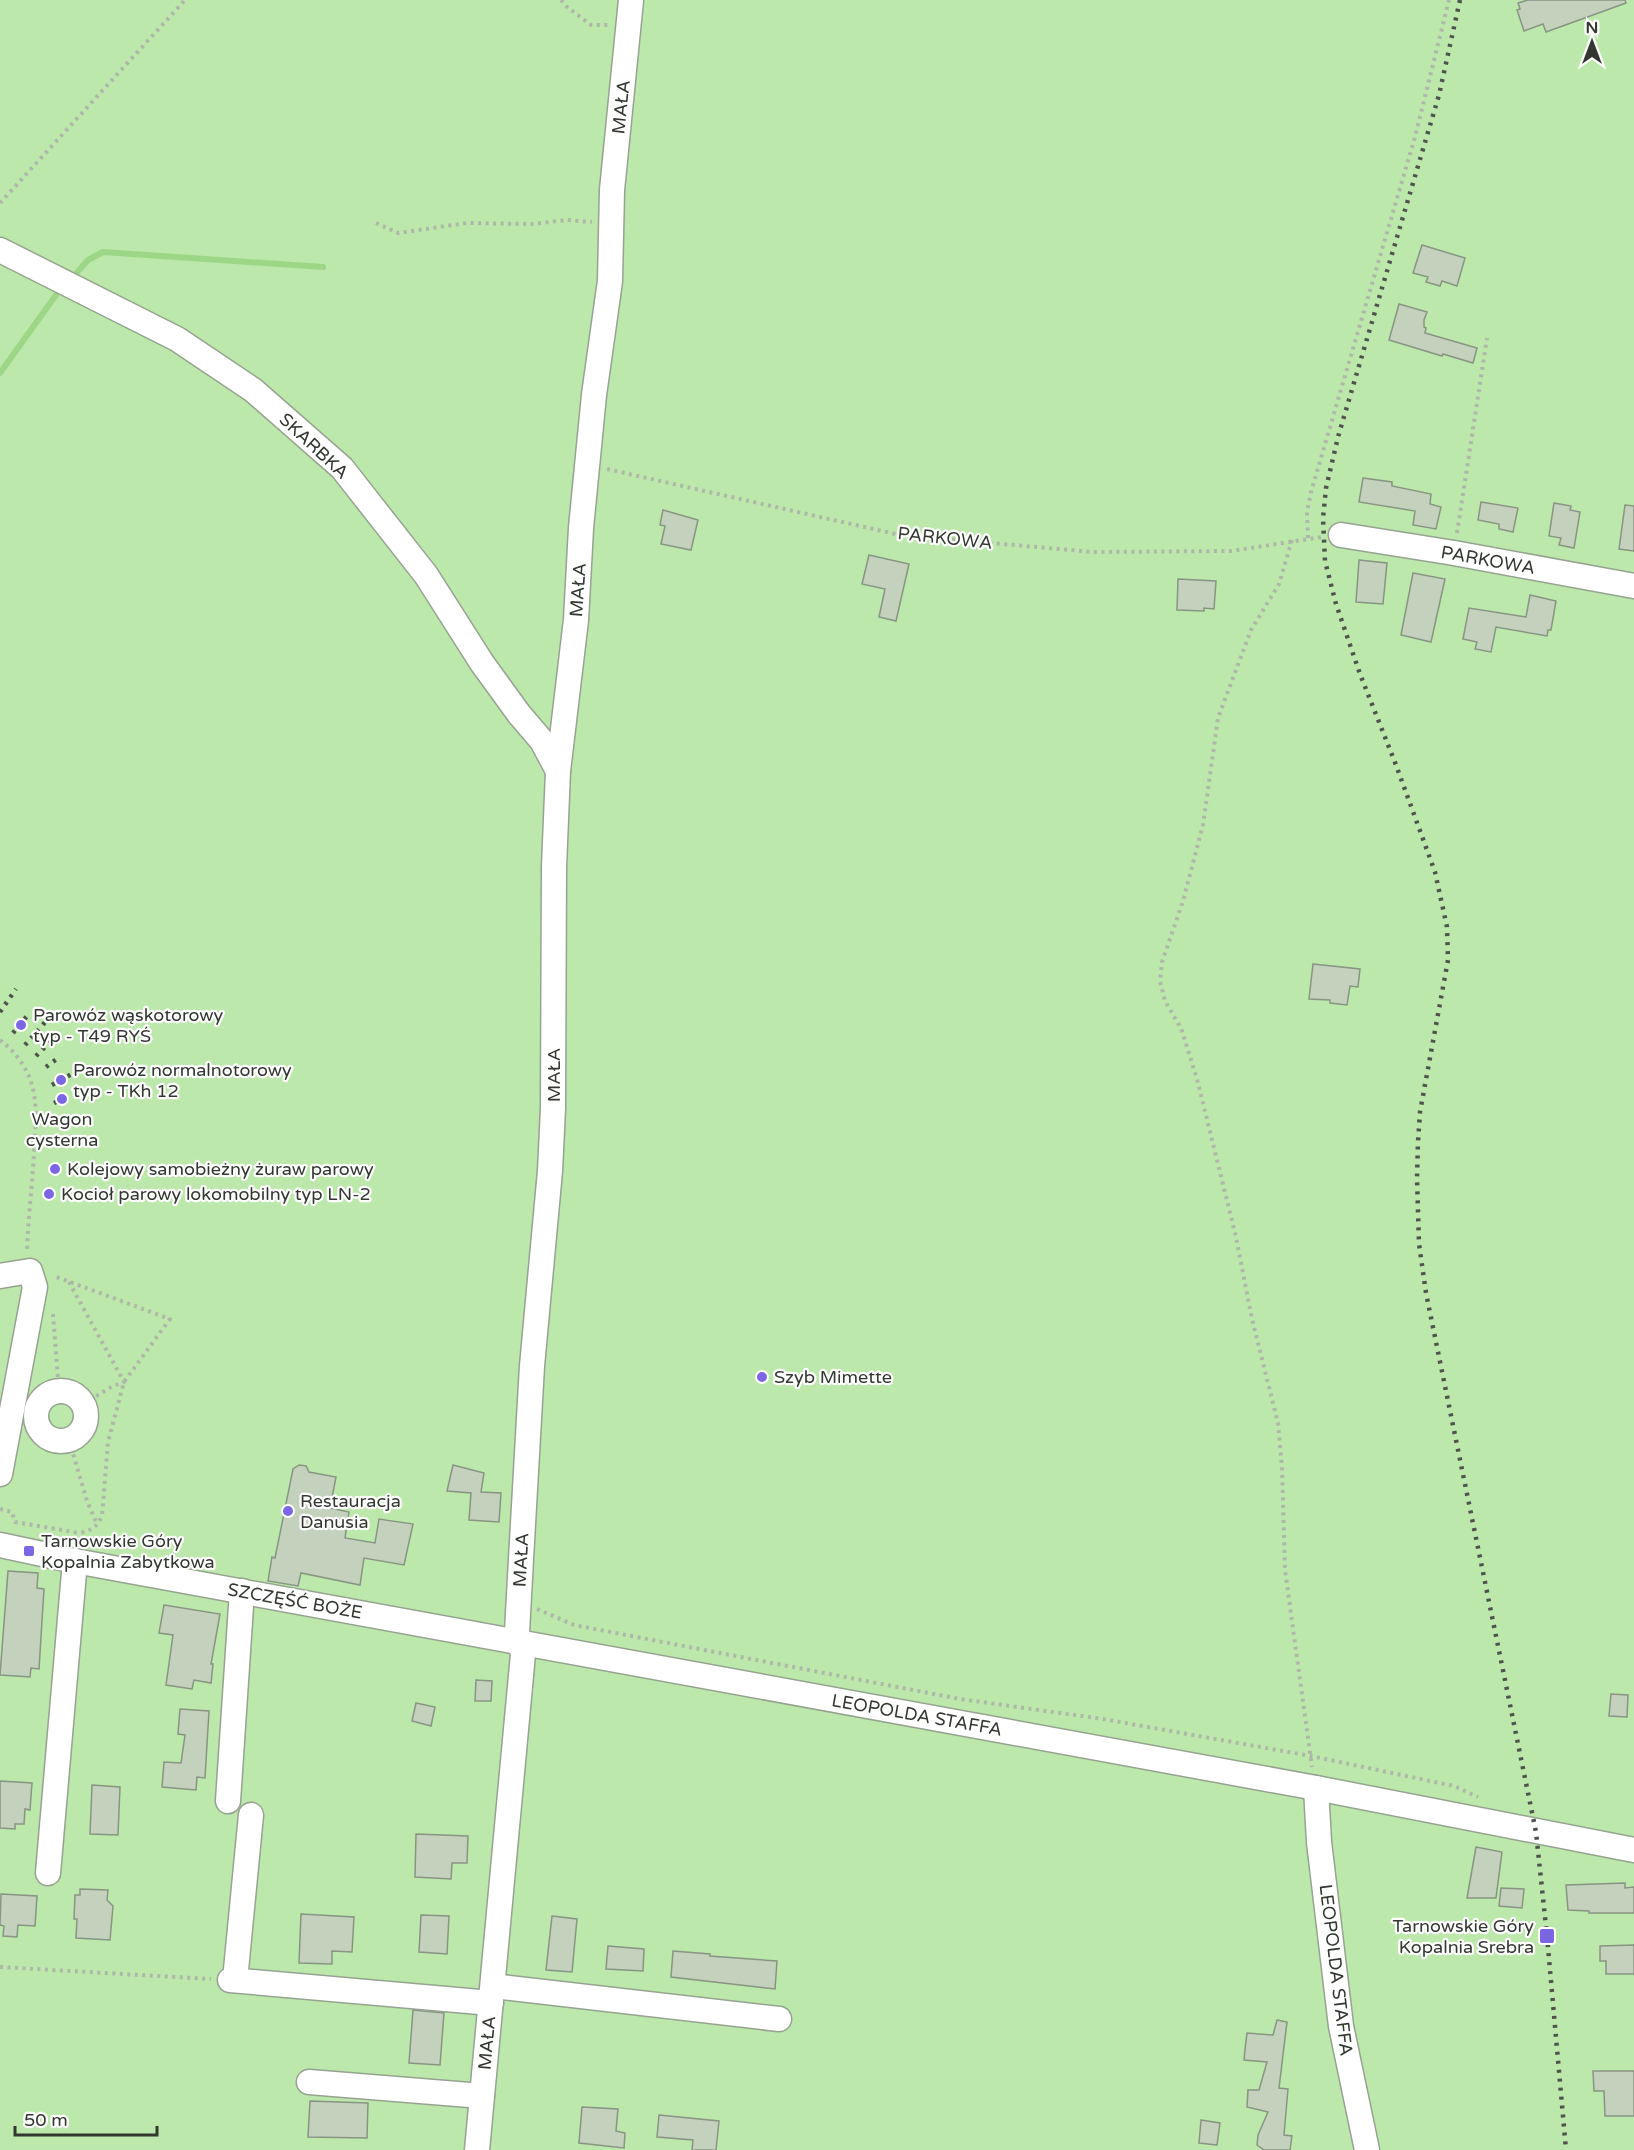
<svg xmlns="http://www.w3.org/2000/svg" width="1634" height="2150" font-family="'Varela Round',sans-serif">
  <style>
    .green { fill: #bce8ab }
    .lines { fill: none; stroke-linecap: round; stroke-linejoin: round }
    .stream { stroke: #9dd686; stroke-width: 6 }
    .building { fill: #c3d1bd; stroke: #889583; stroke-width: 1.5 }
    .minor-casing { stroke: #96a391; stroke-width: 27 }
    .path { stroke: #adb8a8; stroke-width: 4; stroke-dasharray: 3 4.5; stroke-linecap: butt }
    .minor { stroke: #fff; stroke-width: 24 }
    .rail { stroke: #4d544b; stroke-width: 4.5; stroke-dasharray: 3 6; stroke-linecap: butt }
    .poi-dot { fill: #7b67e3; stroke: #fff; stroke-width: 2 }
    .labels { text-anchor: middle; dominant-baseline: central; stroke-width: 4.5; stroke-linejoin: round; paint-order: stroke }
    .street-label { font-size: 18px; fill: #323730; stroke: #fff }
    .poi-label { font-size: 18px; fill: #323730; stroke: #fff; text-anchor: start }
  </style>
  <rect width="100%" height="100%" fill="#e5f4e0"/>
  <rect class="green" x="0" y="0" width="1634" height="2150"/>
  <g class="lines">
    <g class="stream">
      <polyline points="73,277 88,260 103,252 323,267"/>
      <polyline points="0,373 56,295"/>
    </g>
  </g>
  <g class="building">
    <polygon points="1528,0 1625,0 1626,3 1546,32 1543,24 1524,31 1517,10 1520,9 1518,3"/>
    <polygon points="1422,245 1465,258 1457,286 1442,281 1440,286 1426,282 1428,277 1413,273"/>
    <polygon points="1399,304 1427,312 1424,320 1424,327 1426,328 1425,333 1477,348 1473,363 1443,354 1442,356 1389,340"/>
    <polygon points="1363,478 1392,482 1392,486 1431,494 1430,504 1441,507 1436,529 1413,525 1415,511 1359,502"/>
    <polygon points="1481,502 1518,508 1513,532 1499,529 1499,524 1478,520"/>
    <polygon points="1554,503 1571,506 1570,510 1580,512 1574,548 1559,545 1561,538 1549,536"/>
    <polygon points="1625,505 1634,506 1634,551 1619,549"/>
    <polygon points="663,510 698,520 691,550 661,544 665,526 660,525"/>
    <polygon points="869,555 909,564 896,621 879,617 885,589 862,584"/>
    <polygon points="1359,560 1387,563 1383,604 1356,602"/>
    <polygon points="1413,573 1445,579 1431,642 1401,635"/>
    <polygon points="1178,579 1216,581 1214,609 1204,608 1204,611 1177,610"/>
    <polygon points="1530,595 1556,601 1551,630 1548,630 1547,636 1496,627 1491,652 1475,649 1477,642 1463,639 1469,608 1526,617"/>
    <polygon points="1313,964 1360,969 1358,987 1350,986 1347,1005 1330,1003 1330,1000 1309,999"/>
    <polygon points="299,1465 306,1466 309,1472 336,1477 330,1508 349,1512 345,1538 375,1543 379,1519 413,1524 404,1565 364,1558 360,1585 301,1573 298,1586 268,1581 272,1557 275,1558 293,1469"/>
    <polygon points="453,1465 484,1473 481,1492 501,1493 499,1522 469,1520 471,1493 447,1491"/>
    <polygon points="8,1571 38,1573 37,1588 44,1589 39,1669 31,1668 30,1677 0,1675"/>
    <polygon points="164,1605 220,1614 211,1664 213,1664 211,1683 194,1680 192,1689 166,1685 173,1635 159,1633"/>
    <polygon points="476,1680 492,1681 491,1701 475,1701"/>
    <polygon points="1611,1694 1628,1695 1627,1717 1609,1716"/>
    <polygon points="416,1703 435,1707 431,1726 412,1721"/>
    <polygon points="180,1709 209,1711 205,1778 197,1777 196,1790 162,1787 164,1762 181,1763 185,1735 178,1734"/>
    <polygon points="0,1781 32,1783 30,1810 25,1809 24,1824 15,1824 15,1829 0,1828"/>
    <polygon points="92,1785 120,1787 118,1835 90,1834"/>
    <polygon points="416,1834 468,1836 467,1863 452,1863 451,1879 415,1877"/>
    <polygon points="1476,1847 1502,1852 1496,1898 1467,1898"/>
    <polygon points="1625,1883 1625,1888 1634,1887 1634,1913 1589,1913 1589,1911 1568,1910 1566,1885"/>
    <polygon points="1501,1888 1524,1889 1522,1908 1499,1906"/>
    <polygon points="80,1889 108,1890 107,1900 113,1906 110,1940 76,1938 77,1919 74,1919 75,1895 80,1895"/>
    <polygon points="1,1894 37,1896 35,1926 18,1925 17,1937 3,1936 4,1926 0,1925"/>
    <polygon points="301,1914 354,1917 352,1952 332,1951 332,1964 299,1963"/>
    <polygon points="421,1915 449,1916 447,1954 419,1952"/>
    <polygon points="552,1916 577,1919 572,1972 546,1970"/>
    <polygon points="1634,1945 1634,1974 1606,1974 1606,1961 1600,1961 1600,1946"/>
    <polygon points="608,1946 644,1949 643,1971 606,1969"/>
    <polygon points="673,1951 710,1954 710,1956 777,1961 775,1989 671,1977"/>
    <polygon points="413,2010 444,2013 440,2065 409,2063"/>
    <polygon points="1277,2020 1287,2022 1279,2088 1288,2089 1284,2135 1292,2136 1290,2150 1264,2150 1257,2145 1258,2135 1268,2112 1247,2107 1248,2090 1259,2090 1267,2062 1244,2060 1245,2049 1247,2033 1273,2035"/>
    <polygon points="1593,2071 1634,2071 1634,2116 1605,2116 1604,2091 1594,2091"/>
    <polygon points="310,2101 368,2103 367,2138 308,2137"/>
    <polygon points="582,2107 618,2109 616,2131 625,2133 624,2148 579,2143"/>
    <polygon points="659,2115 719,2121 716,2150 692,2150 693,2140 657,2137"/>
    <polygon points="1201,2120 1220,2123 1217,2145 1199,2143"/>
  </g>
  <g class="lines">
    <defs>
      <g id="minor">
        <polyline points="0,250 177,339 253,390 342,468 426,575 482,663 519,714 542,741 558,771"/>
        <polyline points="1341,535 1454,553 1634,586"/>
        <polyline points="0,1276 30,1271 35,1287 0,1474"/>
        <circle cx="61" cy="1416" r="25"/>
        <polyline points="0,1545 75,1561 1316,1788 1634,1850"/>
        <polyline points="1316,1788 1319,1842 1341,2026 1367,2150"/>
        <polyline points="228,1801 242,1591"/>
        <polyline points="48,1873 75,1561"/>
        <polyline points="230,1980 491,2003"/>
        <polyline points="235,1980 251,1815"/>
        <polyline points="493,1986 779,2019"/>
        <polyline points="309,2082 482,2096"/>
        <polyline points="477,2150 523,1654 517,1632 521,1559 532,1366 550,1171 553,1108 554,867 558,771 576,620 581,528 594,395 610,281 612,190 631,0"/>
      </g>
    </defs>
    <use href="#minor" class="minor-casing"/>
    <g class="path">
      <polyline points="561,0 567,7 591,25 609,25"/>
      <polyline points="0,203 185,0"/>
      <polyline points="376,223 398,233 467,223 532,224 567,220 592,222"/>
      <polyline points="607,469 900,535 1093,552 1231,551 1322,537"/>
      <polyline points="1457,533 1487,338"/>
      <polyline points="1308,538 1307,512 1311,492 1415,137 1449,0"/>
      <polyline points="1292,540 1279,584 1251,630 1218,718 1203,825 1183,901 1162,962 1160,981 1165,1001 1181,1028 1197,1079 1236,1237 1252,1319 1278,1423 1282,1467 1285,1570 1312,1767"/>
      <path d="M0,1040C16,1052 29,1070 33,1089C38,1111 35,1133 34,1154C32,1187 28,1219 27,1252"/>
      <polyline points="69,1282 124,1382 113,1386 83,1404"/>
      <polyline points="53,1314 59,1391"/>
      <polyline points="69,1440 87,1501 97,1524"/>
      <path d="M0,1509L12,1512L15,1522L79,1533C91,1531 97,1527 102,1516L108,1442L124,1382L170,1319L54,1276"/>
      <polyline points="537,1609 574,1625 960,1699 1103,1719 1311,1756 1454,1786 1478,1797"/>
      <polyline points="0,1967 211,1979"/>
    </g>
    <use href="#minor" class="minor"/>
    <g class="rail">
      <polyline points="1460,0 1439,95 1338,437 1326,488 1323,518 1325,561 1336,604 1360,674 1396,765 1435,872 1447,927 1448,960 1420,1112 1418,1142 1417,1178 1419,1244 1426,1293 1536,1832 1547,1936 1566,2150"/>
      <polyline points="0,1012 16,989"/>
      <polyline points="13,1033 27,1016"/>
      <polyline points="25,1045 47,1020"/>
      <polyline points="36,1056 59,1033"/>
      <polyline points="46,1067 58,1058"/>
      <polyline points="52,1085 77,1071"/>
      <polyline points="54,1103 70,1095"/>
      <polyline points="54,1174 56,1163"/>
    </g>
  </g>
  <g class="poi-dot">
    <circle cx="21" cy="1025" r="6"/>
    <circle cx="61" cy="1080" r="6"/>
    <circle cx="62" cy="1099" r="6"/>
    <circle cx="55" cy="1169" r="6"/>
    <circle cx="49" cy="1194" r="6"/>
    <circle cx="762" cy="1377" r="6"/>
    <circle cx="288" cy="1511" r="6"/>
    <rect x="23" y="1545" width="12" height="12" rx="3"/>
    <rect x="1539" y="1928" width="16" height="16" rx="3"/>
  </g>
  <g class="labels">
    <g class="street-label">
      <text transform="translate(621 107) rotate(-84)">MAŁA</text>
      <text transform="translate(314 446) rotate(43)">SKARBKA</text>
      <text transform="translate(945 538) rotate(6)">PARKOWA</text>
      <text transform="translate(1488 560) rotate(10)">PARKOWA</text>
      <text transform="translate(578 590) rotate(-86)">MAŁA</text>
      <text transform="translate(554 1075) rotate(-90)">MAŁA</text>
      <text transform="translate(521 1560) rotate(-87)">MAŁA</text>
      <text transform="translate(295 1601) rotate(10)">SZCZĘŚĆ BOŻE</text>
      <text transform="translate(917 1715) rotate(10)">LEOPOLDA STAFFA</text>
      <text transform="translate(1336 1970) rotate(83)">LEOPOLDA STAFFA</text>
      <text transform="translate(487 2043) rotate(-85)">MAŁA</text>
    </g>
    <g class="poi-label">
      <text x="33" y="1015">Parowóz wąskotorowy<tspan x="33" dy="21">typ - T49 RYŚ</tspan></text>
      <text x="73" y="1070">Parowóz normalnotorowy<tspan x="73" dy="21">typ - TKh 12</tspan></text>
      <text x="62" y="1119" text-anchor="middle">Wagon<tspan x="62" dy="21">cysterna</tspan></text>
      <text x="67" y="1169">Kolejowy samobieżny żuraw parowy</text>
      <text x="61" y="1194">Kocioł parowy lokomobilny typ LN-2</text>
      <text x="774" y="1377">Szyb Mimette</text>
      <text x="300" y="1501">Restauracja<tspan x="300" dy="21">Danusia</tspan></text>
      <text x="41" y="1541">Tarnowskie Góry<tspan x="41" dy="21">Kopalnia Zabytkowa</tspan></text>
      <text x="1534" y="1926" text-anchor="end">Tarnowskie Góry<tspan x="1534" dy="21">Kopalnia Srebra</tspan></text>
    </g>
  </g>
  <g transform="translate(1592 42)" stroke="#ffffff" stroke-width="4.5" paint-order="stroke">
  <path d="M0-4.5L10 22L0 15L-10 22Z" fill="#323730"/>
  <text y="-9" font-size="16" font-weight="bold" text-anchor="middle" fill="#323730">N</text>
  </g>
  <path d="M15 2126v9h142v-9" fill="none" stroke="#323730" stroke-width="3"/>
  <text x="24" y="2126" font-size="18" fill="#323730" stroke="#ffffff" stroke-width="4.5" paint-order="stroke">50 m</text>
</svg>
